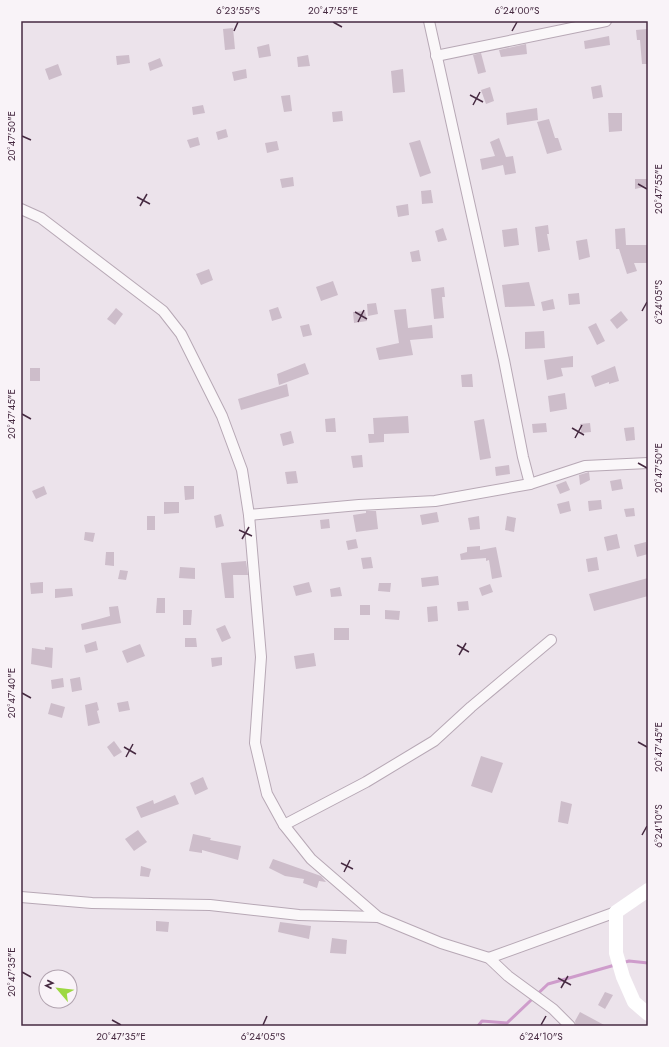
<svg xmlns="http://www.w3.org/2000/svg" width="669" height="1047" font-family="Jost,sans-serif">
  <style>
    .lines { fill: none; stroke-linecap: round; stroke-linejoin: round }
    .stream { stroke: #ce9ccb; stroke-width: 3 }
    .building { fill: #cdbdca }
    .minor-casing { stroke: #b7a8b5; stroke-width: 12 }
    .minor { stroke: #faf7f9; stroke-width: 10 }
    .secondary { stroke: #fff; stroke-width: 14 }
    .ticks { fill: none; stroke: #462a41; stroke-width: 1.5 }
    .neatline { fill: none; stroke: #462a41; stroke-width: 1.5 }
    .ticks-label { font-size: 10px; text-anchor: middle; fill: #462a41 }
  </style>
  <rect width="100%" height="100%" fill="#ece3eb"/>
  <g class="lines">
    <g class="stream">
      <polyline points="622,963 629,961 648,963"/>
      <polyline points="478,1026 482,1021 507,1023 548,984 615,965"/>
    </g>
  </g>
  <g class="building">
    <polygon points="233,28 235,49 225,50 223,29"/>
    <polygon points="647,29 648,64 642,64 640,40 637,40 636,30"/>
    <polygon points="609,36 610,45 585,49 584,41"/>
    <polygon points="269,44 271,56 259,58 257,47"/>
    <polygon points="526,44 527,54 501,57 499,50"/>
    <polygon points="481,53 486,72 478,74 473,55"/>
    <polygon points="129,55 130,63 117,65 116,56"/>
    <polygon points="308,55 310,66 298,67 297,57"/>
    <polygon points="160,58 163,66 150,71 148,63"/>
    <polygon points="58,64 62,75 49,80 45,69"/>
    <polygon points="246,69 247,78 234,81 232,72"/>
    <polygon points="403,69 405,92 393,93 391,71"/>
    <polygon points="601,85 603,97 593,99 591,87"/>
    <polygon points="490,87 494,101 486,104 481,90"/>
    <polygon points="290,95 292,111 284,112 281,96"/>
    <polygon points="203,105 205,113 193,115 192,107"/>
    <polygon points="537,108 538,120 507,125 506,113"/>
    <polygon points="342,111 343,121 333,122 332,112"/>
    <polygon points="608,113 622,113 622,131 609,132"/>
    <polygon points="549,119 555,138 558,138 562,150 547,154 537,122"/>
    <polygon points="226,129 228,137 218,140 216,132"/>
    <polygon points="198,137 200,145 190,148 187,140"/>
    <polygon points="499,138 506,157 513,156 516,173 505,175 503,165 482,170 480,159 495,156 490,142"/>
    <polygon points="420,140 431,173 420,177 409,143"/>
    <polygon points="277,141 279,150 267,153 265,143"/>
    <polygon points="293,177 294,186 282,188 280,179"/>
    <polygon points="635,179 648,179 648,186 635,189"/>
    <polygon points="431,190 433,203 422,204 421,191"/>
    <polygon points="408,204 409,215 398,217 396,206"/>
    <polygon points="548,225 549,234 547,234 550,250 538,252 535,227"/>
    <polygon points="443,228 447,240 438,242 435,231"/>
    <polygon points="517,228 519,245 504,247 502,230"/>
    <polygon points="625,228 626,245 647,245 648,263 634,263 637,271 627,274 619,249 616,249 615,229"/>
    <polygon points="587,239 590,257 579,260 576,241"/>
    <polygon points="419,250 421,261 412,262 410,252"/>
    <polygon points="209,269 213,280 201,285 196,274"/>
    <polygon points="333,281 338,295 321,301 316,287"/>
    <polygon points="529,282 535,306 505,307 502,285"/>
    <polygon points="444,287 445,297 442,297 444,318 434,319 431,289"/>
    <polygon points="579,293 580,304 569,305 568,294"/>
    <polygon points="553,299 555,309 543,311 541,302"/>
    <polygon points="376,303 378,314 368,316 367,304"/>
    <polygon points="278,307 282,318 272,321 269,310"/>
    <polygon points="116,308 123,314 115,325 107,319"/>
    <polygon points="406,309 408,328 432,325 433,338 410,340 413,355 379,360 376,348 399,343 394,310"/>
    <polygon points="365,311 367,321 354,323 353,312"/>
    <polygon points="621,311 628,320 617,329 610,320"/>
    <polygon points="596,323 605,341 597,345 588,327"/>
    <polygon points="309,324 312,335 303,337 300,326"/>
    <polygon points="544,331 545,348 525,349 525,332"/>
    <polygon points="573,356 573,367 561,368 563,376 547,380 544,360"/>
    <polygon points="305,363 309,374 279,385 277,374"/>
    <polygon points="615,366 619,381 609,384 609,382 595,387 591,376"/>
    <rect x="30" y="368" width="10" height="13"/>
    <polygon points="472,374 473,387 462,387 461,375"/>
    <polygon points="287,384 289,396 241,410 238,399"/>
    <polygon points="565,393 567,409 550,412 548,396"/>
    <polygon points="408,416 409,433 384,434 384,442 369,443 368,434 374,434 373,418"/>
    <polygon points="335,418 336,432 326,432 325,419"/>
    <polygon points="484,419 491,458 480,460 474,421"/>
    <polygon points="546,423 547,432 533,433 532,424"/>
    <polygon points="590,423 591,432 581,433 580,424"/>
    <polygon points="634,427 635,440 626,441 624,428"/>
    <polygon points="291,431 294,443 283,446 280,434"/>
    <polygon points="362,455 363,467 353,468 351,456"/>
    <polygon points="509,465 510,474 496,476 495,467"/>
    <polygon points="296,471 298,483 287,484 285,472"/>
    <polygon points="589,472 590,480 580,485 579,475"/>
    <polygon points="621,479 623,489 612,491 610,481"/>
    <polygon points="566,481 570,490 560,494 556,485"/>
    <polygon points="44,486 47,494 36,499 32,491"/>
    <polygon points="184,486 194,486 194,499 185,500"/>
    <polygon points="601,500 602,509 589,511 588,501"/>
    <polygon points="569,501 571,511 560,514 557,504"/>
    <polygon points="164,502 179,502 179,513 164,514"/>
    <polygon points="634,508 635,516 626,517 624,509"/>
    <polygon points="366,511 376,511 378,529 356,532 353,515 366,513"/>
    <polygon points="437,512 439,522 422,525 420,515"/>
    <polygon points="221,514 224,526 216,528 214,516"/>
    <rect x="147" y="516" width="8" height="14"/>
    <polygon points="479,516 480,529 470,530 468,518"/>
    <polygon points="507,516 516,518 514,532 505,530"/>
    <polygon points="329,519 330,528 321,529 320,520"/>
    <polygon points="85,532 95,533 93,542 84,540"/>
    <polygon points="617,534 620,548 607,551 604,537"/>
    <polygon points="356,539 358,548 348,550 346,541"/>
    <polygon points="646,542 648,554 637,557 634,545"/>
    <polygon points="480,546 480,550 496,547 502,577 492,579 489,560 486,561 486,558 461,560 460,554 467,552 467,547"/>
    <polygon points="106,552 114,552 114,566 105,565"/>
    <polygon points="371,557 373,568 363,569 361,558"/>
    <polygon points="597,557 599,570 588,572 586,559"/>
    <polygon points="246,561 248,575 233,575 234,598 225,598 221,563"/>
    <polygon points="180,567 195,568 195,579 179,578"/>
    <polygon points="120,570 128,571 126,580 118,579"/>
    <polygon points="438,576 439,585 422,587 421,578"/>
    <polygon points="648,578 648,596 594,611 589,594"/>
    <polygon points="43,582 43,593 31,594 30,583"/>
    <polygon points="309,582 312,592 296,596 293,586"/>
    <polygon points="379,583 391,583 390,592 378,591"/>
    <polygon points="490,584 493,592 482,596 479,588"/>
    <polygon points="340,587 342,596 331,597 330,589"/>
    <polygon points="72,588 73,596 55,598 55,589"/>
    <polygon points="157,598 165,598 165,613 156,613"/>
    <polygon points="468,601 469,610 458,611 457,602"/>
    <rect x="360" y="605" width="10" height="10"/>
    <polygon points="118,606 121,623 82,630 81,624 110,616 109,607"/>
    <polygon points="437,606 438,621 428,622 427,607"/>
    <polygon points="183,610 192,610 191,625 183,625"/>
    <polygon points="385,610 400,611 399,620 385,619"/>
    <polygon points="225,625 231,638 222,642 216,629"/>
    <rect x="334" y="628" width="15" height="12"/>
    <polygon points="185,638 196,638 197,647 185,647"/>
    <polygon points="96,641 98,650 86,653 84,645"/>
    <polygon points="140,644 145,656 127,663 122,651"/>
    <polygon points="45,647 53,648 52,668 31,664 32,648 45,650"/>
    <polygon points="314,653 316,666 296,669 294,656"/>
    <polygon points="222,657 222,665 212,667 211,658"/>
    <polygon points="80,677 82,690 72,692 70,679"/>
    <polygon points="63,678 64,687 52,689 51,680"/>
    <polygon points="128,701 130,710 119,712 117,703"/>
    <polygon points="97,702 99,710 97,711 100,723 88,726 85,705"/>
    <polygon points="51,703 65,707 62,718 48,714"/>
    <polygon points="114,741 122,752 114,757 107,747"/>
    <polygon points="481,756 503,763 492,793 471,786"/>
    <polygon points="203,777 208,789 195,795 190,783"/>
    <polygon points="175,795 179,804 141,818 136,807 153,800 154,804"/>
    <polygon points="561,801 572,804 568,824 558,822"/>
    <polygon points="138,830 147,842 134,851 125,839"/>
    <polygon points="193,834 211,838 210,840 241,846 238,860 202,850 202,853 189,851"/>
    <polygon points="273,859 321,876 326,882 319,881 317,888 303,883 304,879 285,876 269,868"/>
    <polygon points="141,866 151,869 149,877 140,876"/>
    <polygon points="156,921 169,922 168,932 156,931"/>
    <polygon points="280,922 311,926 309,939 278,932"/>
    <polygon points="332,938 347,940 346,954 330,953"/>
    <polygon points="605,992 613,995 605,1009 598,1005"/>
    <polygon points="580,1012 606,1026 576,1026 575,1021"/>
  </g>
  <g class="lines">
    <defs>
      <g id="minor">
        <polyline points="429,21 504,360 523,457 530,484"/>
        <polyline points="436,56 606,21"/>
        <polyline points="21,209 41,218 163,311 181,334 222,416 242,470 249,515 261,657 255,743 267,794 284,825 311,859 378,917 441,943 489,958 508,976 553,1009 570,1026"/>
        <polyline points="249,515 359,505 435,501 530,484 585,466 648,463"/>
        <polyline points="284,825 366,782 434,741 471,707 551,640"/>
        <polyline points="21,897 92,903 210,905 299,915 378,917"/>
        <polyline points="489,958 616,912"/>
      </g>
    </defs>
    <use href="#minor" class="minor-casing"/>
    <use href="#minor" class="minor"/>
    <polyline class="secondary" points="648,890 616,912 616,953 623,977 634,1002 648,1014"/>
  </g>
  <path class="ticks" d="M333,22L342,27M234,31L238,22M512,31L517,22M470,95L483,102M473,105L480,92M22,136L31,140M638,184L647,189M137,197L150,204M140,206L147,194M642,311L647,302M355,312L367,319M358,322L364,310M22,414L31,419M572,428L584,435M575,438L582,425M638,463L647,468M239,530L252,536M242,539L249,527M457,645L469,652M459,655L466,643M22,693L31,698M638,742L647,747M124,747L136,754M126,757L133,744M642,835L647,826M341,863L353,869M344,872L350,860M22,972L31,977M558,978L571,985M561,988L568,976M112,1020L121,1025M263,1025L267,1016M541,1025L546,1016"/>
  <rect width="669" height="1047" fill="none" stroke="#f9f3f8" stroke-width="44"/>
  <g transform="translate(58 989) rotate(298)"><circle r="19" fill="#f9f3f8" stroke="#b1a3af"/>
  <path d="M0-3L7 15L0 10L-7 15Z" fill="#9dd842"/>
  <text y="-6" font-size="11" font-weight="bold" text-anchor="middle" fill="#462a41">N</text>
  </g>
  <rect x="22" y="22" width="625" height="1003" class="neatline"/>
  <g class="ticks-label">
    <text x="238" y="14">6°23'55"S</text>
    <text x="333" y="14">20°47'55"E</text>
    <text x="517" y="14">6°24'00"S</text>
    <text transform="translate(11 136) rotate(-90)" y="4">20°47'50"E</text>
    <text transform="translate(658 189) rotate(-90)" y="4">20°47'55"E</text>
    <text transform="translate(658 302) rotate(-90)" y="4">6°24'05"S</text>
    <text transform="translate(11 414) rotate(-90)" y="4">20°47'45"E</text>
    <text transform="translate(658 468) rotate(-90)" y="4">20°47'50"E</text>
    <text transform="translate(11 693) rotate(-90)" y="4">20°47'40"E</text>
    <text transform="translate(658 747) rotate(-90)" y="4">20°47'45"E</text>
    <text transform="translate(658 826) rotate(-90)" y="4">6°24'10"S</text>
    <text transform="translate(11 972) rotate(-90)" y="4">20°47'35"E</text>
    <text x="121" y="1040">20°47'35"E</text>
    <text x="263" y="1040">6°24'05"S</text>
    <text x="541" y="1040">6°24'10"S</text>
  </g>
</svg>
